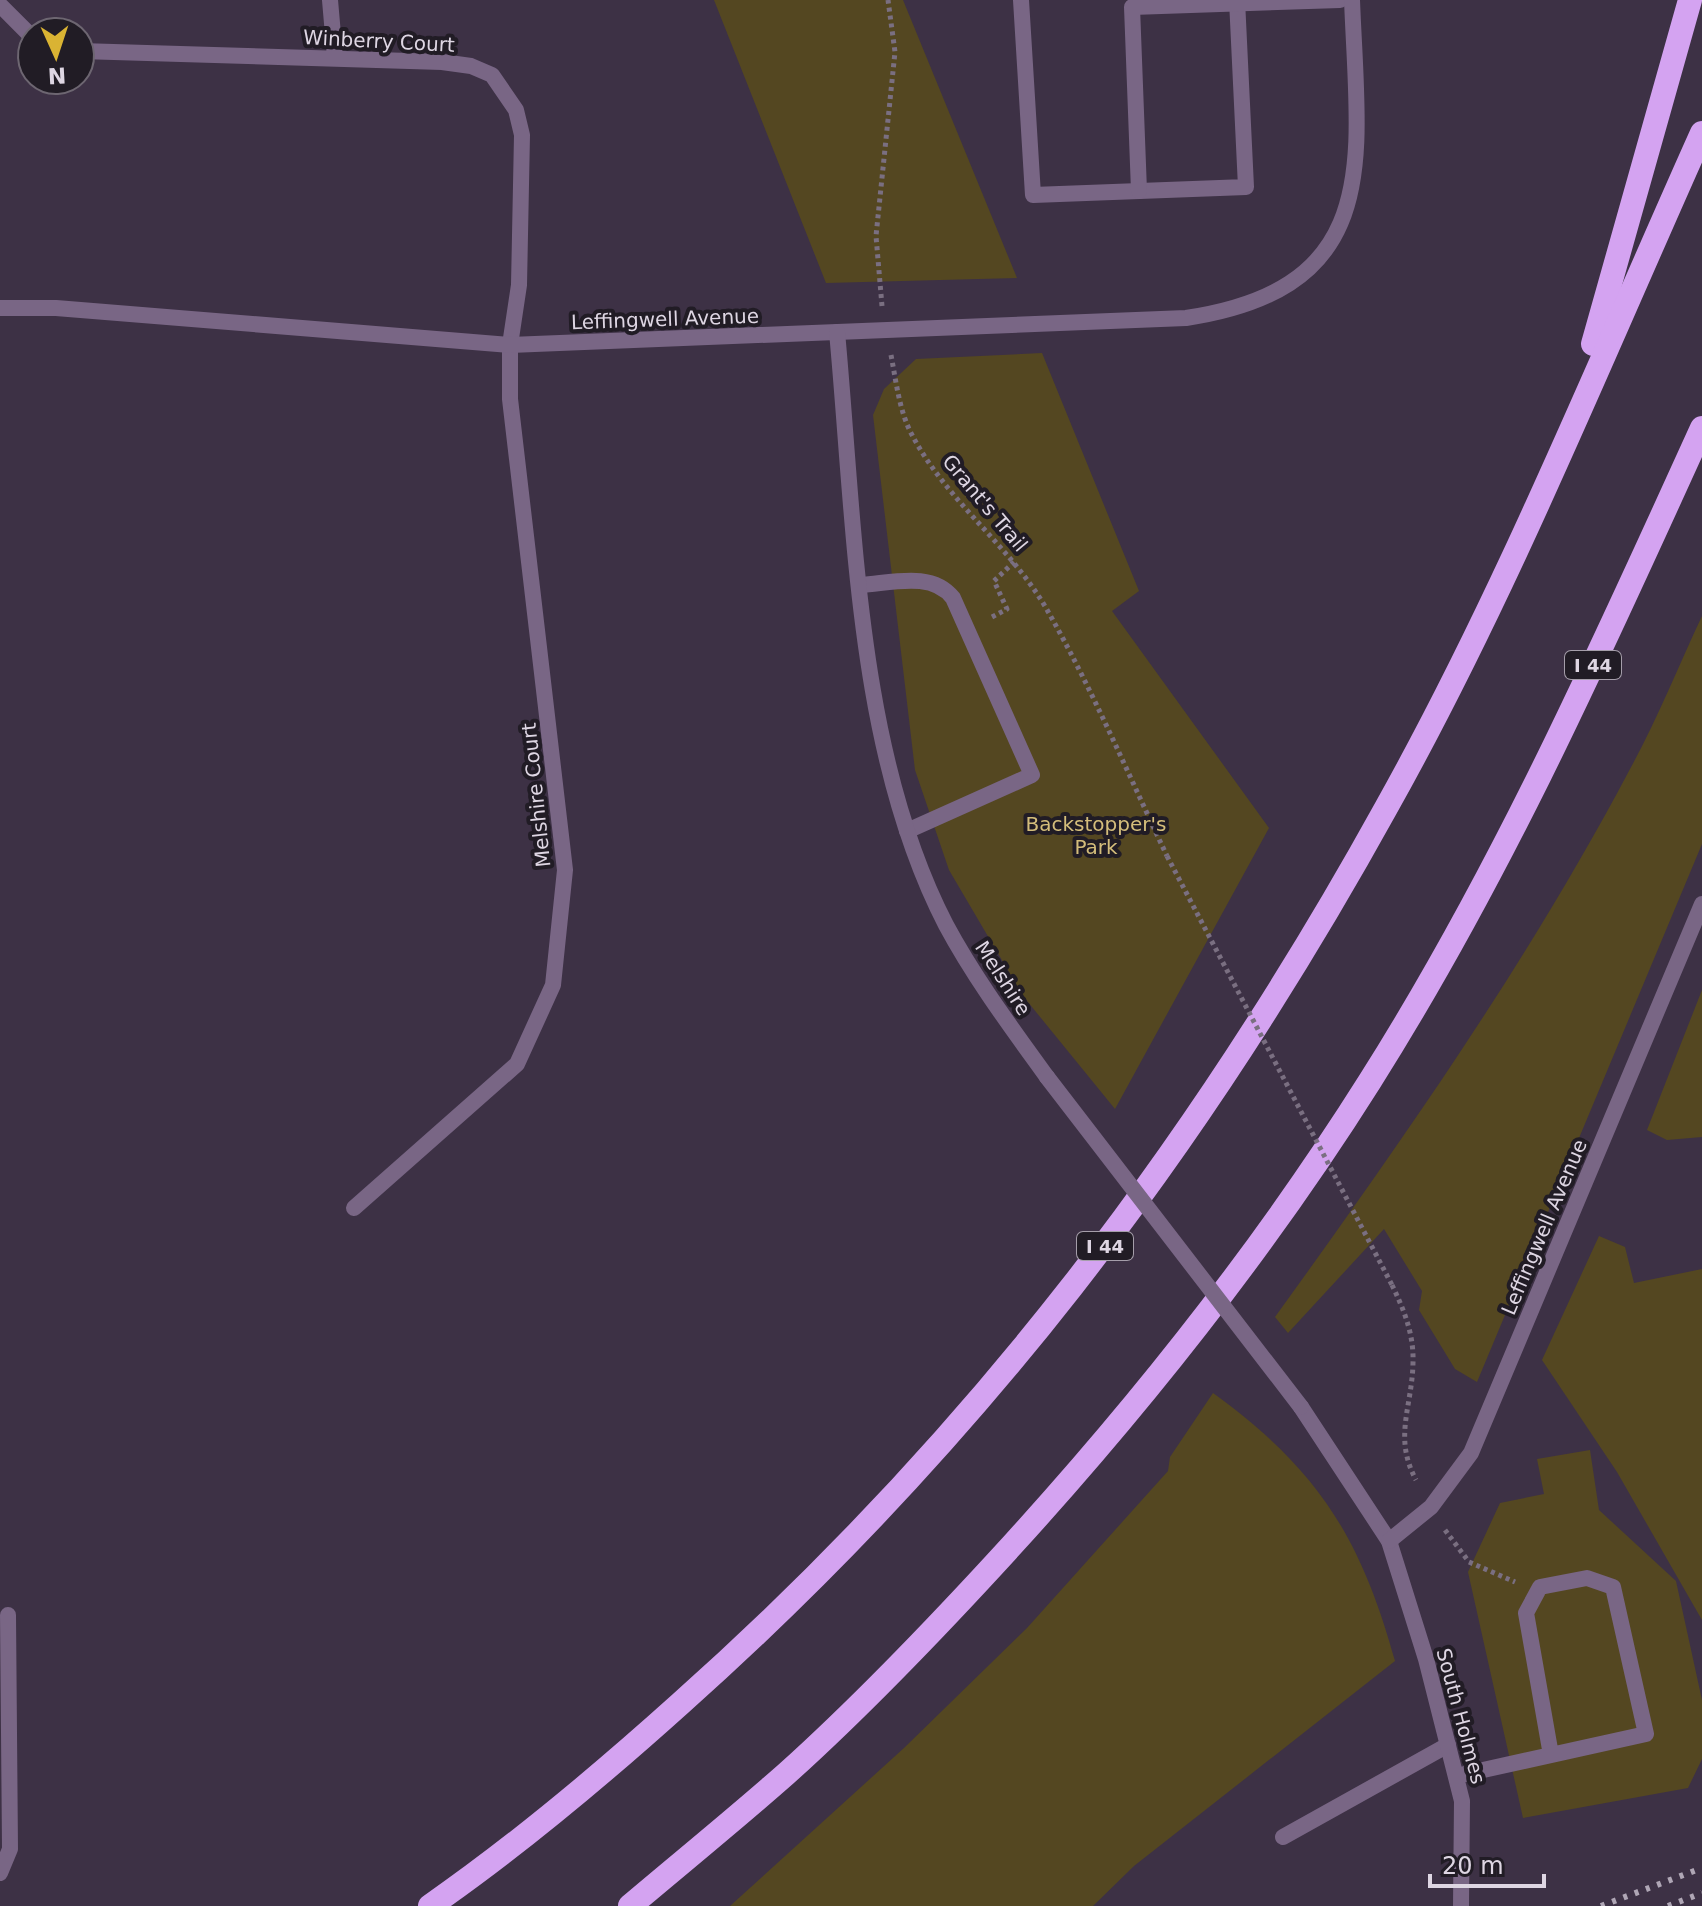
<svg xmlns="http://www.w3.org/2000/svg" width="1702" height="1906" font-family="'DejaVu Sans',sans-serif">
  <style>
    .green { fill: #544721 }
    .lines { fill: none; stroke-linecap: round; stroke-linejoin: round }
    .path { stroke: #7a6f81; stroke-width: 5; stroke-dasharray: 4 4; stroke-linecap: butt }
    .service { stroke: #796685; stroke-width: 16 }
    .minor { stroke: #796685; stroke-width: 16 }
    .motorway { stroke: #d4a3f1; stroke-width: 24 }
    .rail { stroke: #afa6b5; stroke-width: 6; stroke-dasharray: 4 8; stroke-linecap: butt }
    .path-bridge { stroke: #7a6f81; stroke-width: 5; stroke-dasharray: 4 4; stroke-linecap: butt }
    .minor-bridge { stroke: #796685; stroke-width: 16 }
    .labels { text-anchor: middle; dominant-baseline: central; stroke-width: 8; stroke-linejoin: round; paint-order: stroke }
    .shield { fill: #211c25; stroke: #a59eaa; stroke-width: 2 }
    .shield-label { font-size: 18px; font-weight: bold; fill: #ded6e3 }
    .street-label { font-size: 20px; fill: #ded6e3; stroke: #211c25 }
    .park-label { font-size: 20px; fill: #d4bd7b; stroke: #211c25 }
  </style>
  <rect width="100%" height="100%" fill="#3d3145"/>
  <g class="green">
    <polygon points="714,0 903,0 1017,278 826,283"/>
    <polygon points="1042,353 1139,591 1112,611 1269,828 1115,1109 1023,996 949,870 915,770 873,415 884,389 916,359"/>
    <path d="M1702,616V844L1477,1382L1455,1369L1419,1310L1422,1291L1384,1229L1288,1333L1275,1317C1402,1141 1528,962 1630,769C1657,720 1678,667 1702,616Z"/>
    <polygon points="1702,990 1702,1137 1667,1140 1647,1130"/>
    <polygon points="1599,1236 1625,1247 1634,1283 1702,1269 1702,1620 1617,1472 1542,1360"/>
    <path d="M1213,1393C1318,1469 1361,1538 1395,1661L1134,1866L1093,1906H730L904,1748L1027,1628L1168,1471L1170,1457Z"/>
    <polygon points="1590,1450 1599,1510 1676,1581 1702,1700 1702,1759 1688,1788 1523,1818 1468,1572 1500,1503 1544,1494 1537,1459"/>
  </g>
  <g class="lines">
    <g class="path">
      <polyline points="882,306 876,236 895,52 888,0"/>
      <path d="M891,355C896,381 899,408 910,431C945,501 1013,547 1050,615C1094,693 1129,776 1167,856"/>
      <polyline points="992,617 1007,609 994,581 1014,562"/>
      <path d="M1392,1285C1404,1310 1414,1334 1413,1363C1412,1408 1393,1437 1416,1480"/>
      <polyline points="1445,1530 1469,1562 1515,1582"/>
    </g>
    <g class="service">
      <polyline points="330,0 335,58"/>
      <polyline points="1021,0 1033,195 1246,187 1237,0"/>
      <polyline points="1139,191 1132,7 1340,0"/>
      <path d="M861,585C892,583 932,571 953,598L1032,775L907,831"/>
      <polyline points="1456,1776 1646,1734 1613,1587 1587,1578 1540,1587 1526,1613 1551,1755"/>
      <polyline points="1283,1837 1448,1745"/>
    </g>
    <g class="minor">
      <polyline points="0,5 32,37"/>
      <polyline points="80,51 442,62 471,66 492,75 516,110 522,135 519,285 510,345 510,399 565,870 553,985 517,1064 354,1208"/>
      <path d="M0,308H56L510,345L1186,318C1386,288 1358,159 1352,0"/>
      <path d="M837,332C855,524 856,751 946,925C975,979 1011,1027 1047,1077"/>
      <polyline points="1301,1407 1389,1541 1426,1659 1462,1801 1461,1906"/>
      <polyline points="1389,1541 1431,1507 1471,1453 1702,904"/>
      <polyline points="0,1873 10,1849 8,1615"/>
    </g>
    <g class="motorway">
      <polyline points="1593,344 1690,0"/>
      <path d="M430,1906C518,1845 601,1775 681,1703C973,1443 1197,1150 1386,808C1506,594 1601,358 1702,133"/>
      <path d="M630,1906C682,1862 735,1819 786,1774C866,1702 941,1623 1014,1543C1145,1399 1266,1246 1370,1081C1501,874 1601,650 1702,428"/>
    </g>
    <g class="rail">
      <polyline points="1601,1906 1702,1868"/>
      <polyline points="1668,1906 1702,1893"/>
    </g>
    <polyline class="path-bridge" points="1167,856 1392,1285"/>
    <polyline class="minor-bridge" points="1047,1077 1301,1407"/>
  </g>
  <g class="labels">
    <g class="shield">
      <rect x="1565" y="651" width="56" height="28" rx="6"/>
      <rect x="1077" y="1232" width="56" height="28" rx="6"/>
    </g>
    <g class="shield-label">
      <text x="1593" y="665">I 44</text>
      <text x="1105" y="1246">I 44</text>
    </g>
    <g class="street-label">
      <text transform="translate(379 41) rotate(3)">Winberry Court</text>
      <text transform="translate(665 319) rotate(-2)">Leffingwell Avenue</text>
      <text transform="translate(985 503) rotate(50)">Grant's Trail</text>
      <text transform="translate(536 795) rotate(-96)">Melshire Court</text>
      <text transform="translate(1003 978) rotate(57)">Melshire</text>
      <text transform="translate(1544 1227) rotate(-67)">Leffingwell Avenue</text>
      <text transform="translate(1461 1716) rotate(75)">South Holmes</text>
    </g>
    <g class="park-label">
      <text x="1096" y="824">Backstopper's<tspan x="1096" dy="23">Park</tspan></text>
    </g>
  </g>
  <g transform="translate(56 56) rotate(177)"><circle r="38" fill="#211c25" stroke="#6d6671" stroke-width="2"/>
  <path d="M0-6L14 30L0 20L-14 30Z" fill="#dab333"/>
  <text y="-12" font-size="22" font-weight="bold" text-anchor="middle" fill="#ded6e3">N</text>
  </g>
  <path d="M1430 1874v12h114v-12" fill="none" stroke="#ded6e3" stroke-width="4"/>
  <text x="1442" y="1874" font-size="24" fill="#ded6e3" stroke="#211c25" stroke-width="6" paint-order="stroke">20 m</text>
</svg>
